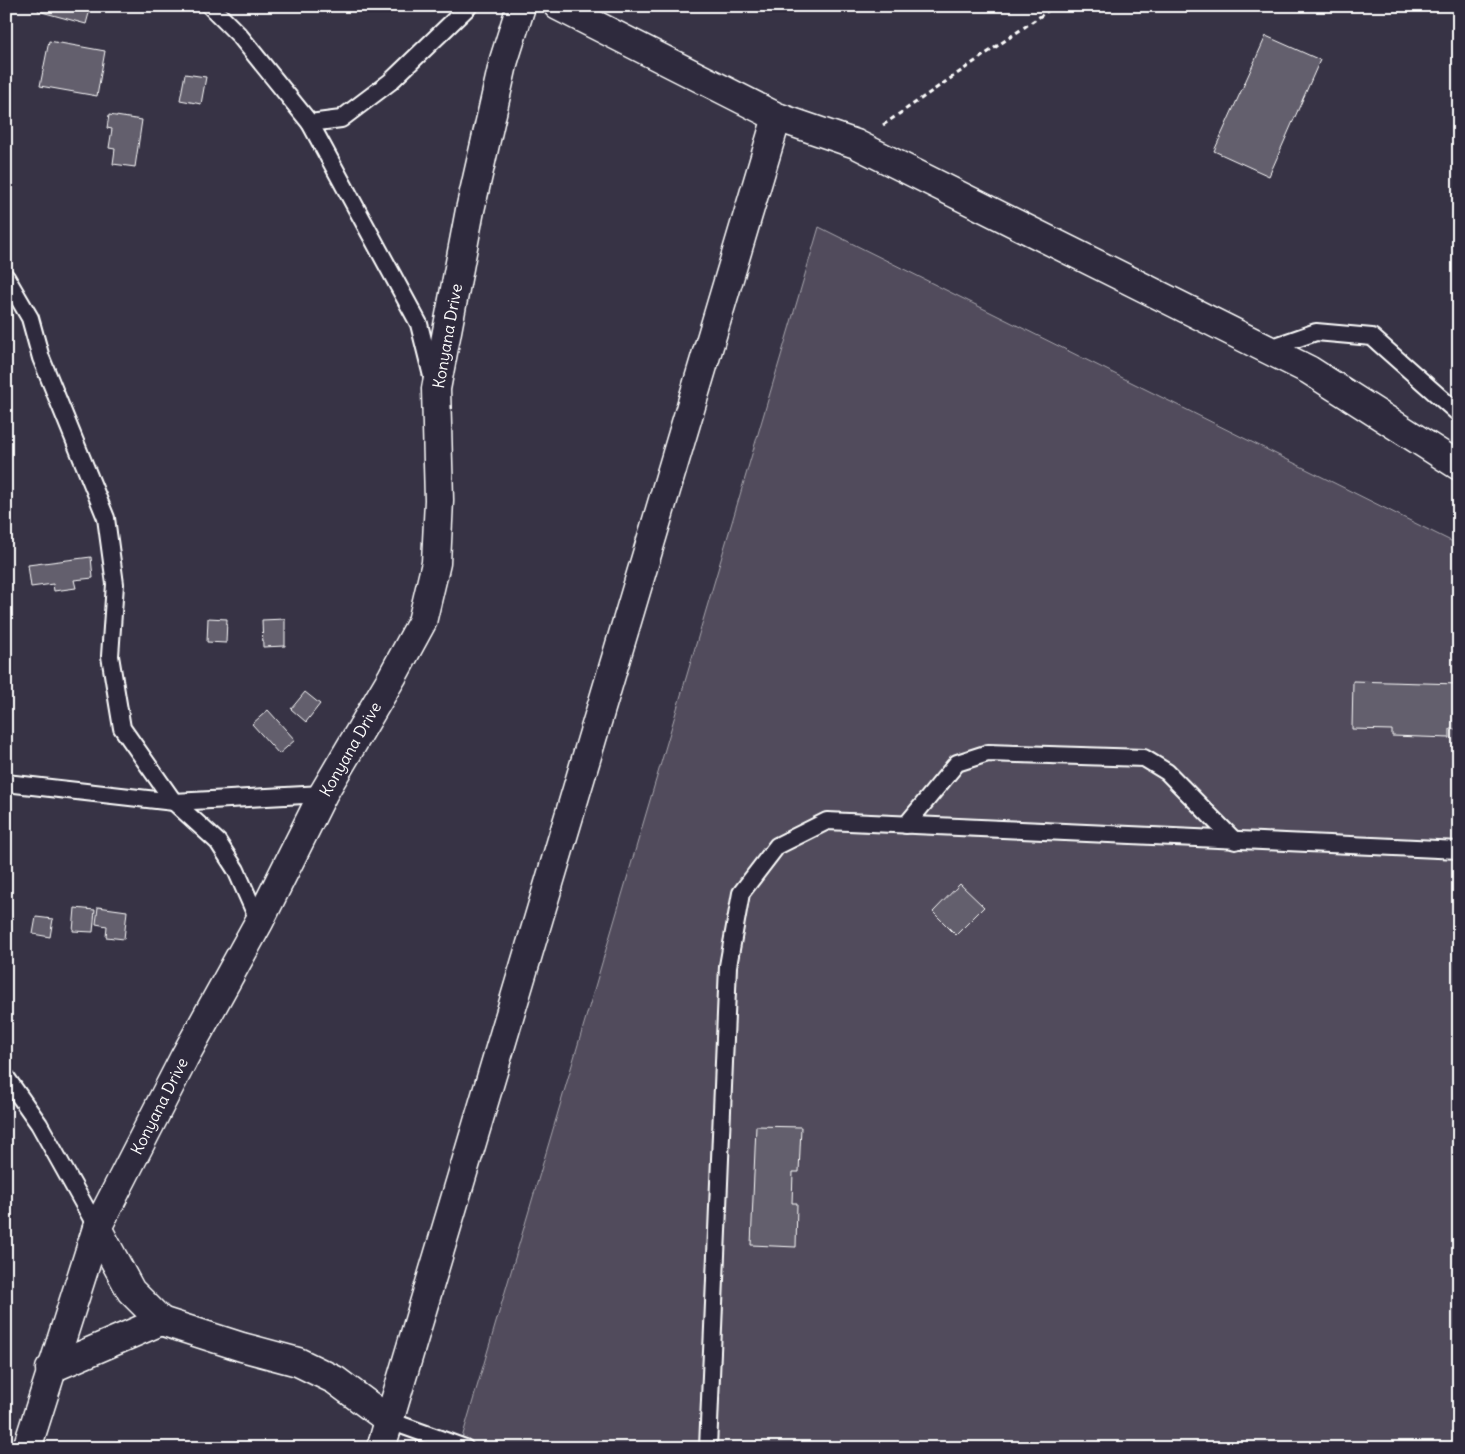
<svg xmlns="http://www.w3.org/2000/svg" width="1465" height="1454" font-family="Delius,sans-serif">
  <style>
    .green { fill: #514c5c; stroke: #a8a6ae }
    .building { fill: #635f6d; stroke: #fff }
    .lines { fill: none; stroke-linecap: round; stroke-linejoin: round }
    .lane-casing { stroke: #fff; stroke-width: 20 }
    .street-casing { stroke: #fff; stroke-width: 31 }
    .path { stroke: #fff; stroke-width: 3; stroke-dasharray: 5 4; stroke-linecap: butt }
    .lane { stroke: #2f2a3d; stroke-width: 16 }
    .street { stroke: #2f2a3d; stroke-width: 28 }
    .labels { text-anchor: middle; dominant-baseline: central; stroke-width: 5; stroke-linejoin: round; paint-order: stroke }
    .street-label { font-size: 16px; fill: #fff; stroke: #2f2a3d }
  </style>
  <rect width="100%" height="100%" fill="#373345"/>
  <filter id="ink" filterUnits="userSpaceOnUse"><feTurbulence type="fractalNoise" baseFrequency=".02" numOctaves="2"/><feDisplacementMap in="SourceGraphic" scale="10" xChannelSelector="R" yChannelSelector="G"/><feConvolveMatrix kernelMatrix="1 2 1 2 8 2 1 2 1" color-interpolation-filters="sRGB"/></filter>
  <g filter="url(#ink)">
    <polygon class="green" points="819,227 1459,545 1459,1448 459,1448"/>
    <g class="building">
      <polygon points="40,6 91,6 86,24 38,11"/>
      <polygon points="1266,36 1320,60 1269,176 1214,151"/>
      <polygon points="49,41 105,51 97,96 40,86"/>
      <polygon points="185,74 206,77 201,104 180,100"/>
      <polygon points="109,115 142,120 135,167 113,164 115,149 109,148 112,129 107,128"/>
      <polygon points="91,557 93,578 74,580 76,588 54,591 53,584 31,587 28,565"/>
      <polygon points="208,618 227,619 226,643 207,642"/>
      <polygon points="285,619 285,646 263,647 262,620"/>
      <polygon points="1353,681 1459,684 1459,729 1450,729 1450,738 1392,736 1392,730 1352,729"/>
      <polygon points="305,692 320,704 306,722 291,709"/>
      <polygon points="268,710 295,740 279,754 252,724"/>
      <polygon points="960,884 984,907 956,935 933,912"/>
      <polygon points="98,907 127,911 124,939 106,937 107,926 96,924"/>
      <polygon points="75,908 95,910 93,932 73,931"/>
      <polygon points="36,917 53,919 50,937 33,934"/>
      <polygon points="756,1126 801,1127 799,1172 793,1172 792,1203 797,1203 796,1247 751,1245"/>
    </g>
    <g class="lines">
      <defs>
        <g id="lane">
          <polyline points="210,6 239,35 310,123 419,324 433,380"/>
          <polyline points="310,123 341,119 390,82 469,6"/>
          <polyline points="6,277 30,318 41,358 106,518 115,584 110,656 122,728 174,802 218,842 236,870 259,922"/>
          <polyline points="1267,349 1316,332 1372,337 1459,414"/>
          <polyline points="6,783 174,802 323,794"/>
          <polyline points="906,825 957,763 988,753 1144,758 1167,772 1235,841"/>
          <polyline points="6,1077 39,1124 97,1228"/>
          <polyline points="390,1421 465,1448"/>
          <polyline points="708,1448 728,966 741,893 777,846 827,821 1459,850"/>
        </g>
        <g id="street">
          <polyline points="558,6 777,117 856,144 1309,370 1459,466"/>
          <polyline points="97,1228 131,1291 161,1321"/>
          <polyline points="50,1369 161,1321 242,1347 298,1362 335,1380 390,1421"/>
          <polyline points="27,1448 97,1228 184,1058 259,922 323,794 392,677 422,622 436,563 439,500 436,389 470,210 504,60 521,6"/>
          <polyline points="381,1448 777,117"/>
        </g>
      </defs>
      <use href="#lane" class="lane-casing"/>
      <use href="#street" class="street-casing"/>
      <polyline class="path" points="883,125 1055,6"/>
      <use href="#lane" class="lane"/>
      <use href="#street" class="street"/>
    </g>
  </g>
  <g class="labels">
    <g class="street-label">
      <text transform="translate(447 336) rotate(-80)">Konyana Drive</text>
      <text transform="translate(350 749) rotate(-60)">Konyana Drive</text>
      <text transform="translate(159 1106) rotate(-63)">Konyana Drive</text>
    </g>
  </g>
  <rect width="1465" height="1454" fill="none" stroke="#2f2a3d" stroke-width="25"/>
  <rect x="12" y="12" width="1440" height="1429" fill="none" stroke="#fff" stroke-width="2" filter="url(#ink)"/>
</svg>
